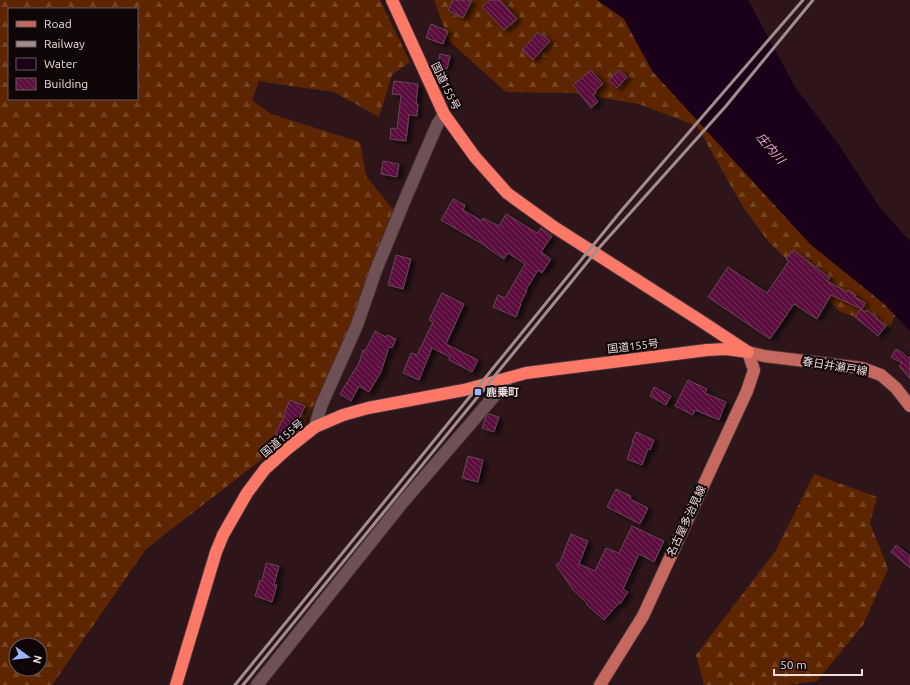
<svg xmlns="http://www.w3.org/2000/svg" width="910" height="685" font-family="Ubuntu,'Noto Sans JP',sans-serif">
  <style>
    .forest { fill: url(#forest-firs); fill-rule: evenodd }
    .water { fill: #1b001a }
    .building { fill: url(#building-back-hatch); stroke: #634754; filter: url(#shadow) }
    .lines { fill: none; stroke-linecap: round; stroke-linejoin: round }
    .minor-casing { stroke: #453235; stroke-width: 14 }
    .major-casing { stroke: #453235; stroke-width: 14 }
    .highway-casing { stroke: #453235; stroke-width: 14 }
    .minor { stroke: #6f5055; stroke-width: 12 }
    .major { stroke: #c46860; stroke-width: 12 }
    .highway { stroke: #fd7867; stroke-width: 12 }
    .rail { stroke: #a28d91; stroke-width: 3 }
    .poi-dot { fill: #9cb4fd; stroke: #0f0506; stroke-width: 1.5 }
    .labels { text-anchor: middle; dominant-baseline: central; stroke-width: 4; stroke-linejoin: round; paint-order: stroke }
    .street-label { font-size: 11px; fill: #efdddf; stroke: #0f0506 }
    .poi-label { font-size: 11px; font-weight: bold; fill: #efdddf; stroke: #0f0506; text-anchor: start }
    .water-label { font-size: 12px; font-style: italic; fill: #f49cee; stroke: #0f0506 }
  </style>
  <defs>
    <pattern id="forest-firs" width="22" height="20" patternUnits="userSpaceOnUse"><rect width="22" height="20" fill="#5d2500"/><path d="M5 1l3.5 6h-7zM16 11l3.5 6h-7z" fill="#754425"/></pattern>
    <pattern id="building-back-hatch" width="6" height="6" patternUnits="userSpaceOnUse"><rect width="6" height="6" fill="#5c103d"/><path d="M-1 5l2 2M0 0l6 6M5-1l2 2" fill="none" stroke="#743259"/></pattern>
    <filter id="shadow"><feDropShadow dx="4.5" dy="2.5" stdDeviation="2" flood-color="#0009"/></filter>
  </defs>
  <rect width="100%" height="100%" fill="#2e151a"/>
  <g class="forest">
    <path d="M0,0H380L410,62L392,75L379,117L334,92L290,86L259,81L252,100L271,114L360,142L366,176L395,212L356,320L302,428L146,549L52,685H0ZM9,9H137V99H9ZM16,645H40V669H16Z"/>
    <polygon points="434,0 670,0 903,299 890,327 840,312 768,241 743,207 697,126 639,104 573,93 506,92 449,41"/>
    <polygon points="814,474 877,497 870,523 888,569 863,625 817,681 787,685 704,685 696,655 776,550"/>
  </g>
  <polygon class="water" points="597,0 748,0 795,87 839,145 880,208 910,241 910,331 883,303 810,244 652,71 624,19"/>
  <g class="building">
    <polygon points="453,0 472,0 463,18 448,10"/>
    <polygon points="490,0 500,0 517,19 504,30 482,6"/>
    <polygon points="431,24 448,31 443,44 426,38"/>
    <polygon points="538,32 550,41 533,60 522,50"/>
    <polygon points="440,54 450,56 447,69 437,67"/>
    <polygon points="591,70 603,84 595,91 596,93 593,95 598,102 591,108 573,85"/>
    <polygon points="619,70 627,77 617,88 609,80"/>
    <polygon points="394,81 418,84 416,104 418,104 417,116 409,115 406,141 390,139 391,128 397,129 401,95 392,94"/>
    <polygon points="383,161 399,164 397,177 381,174"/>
    <polygon points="453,199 465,205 463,210 482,221 483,218 499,226 506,214 537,233 541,228 552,236 541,252 551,259 542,273 538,270 526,290 527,291 520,304 521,304 516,317 493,307 498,295 505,298 525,264 508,253 504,259 486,247 486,246 441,220"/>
    <polygon points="793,250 830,278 827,281 847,292 848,290 856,295 855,297 865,303 862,309 831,295 817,319 794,304 770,339 708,297 728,267 767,293 789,261 786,259"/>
    <polygon points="396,255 411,259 403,289 388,285"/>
    <polygon points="442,293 464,304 446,344 478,360 472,372 449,360 450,357 432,348 419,380 403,373 411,353 417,355 433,322 429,320"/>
    <polygon points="861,309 865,312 867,310 886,326 878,336 855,317"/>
    <polygon points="375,331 386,337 387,335 396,339 392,348 389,347 381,372 369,392 359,386 351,401 340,394 359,363 363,350 365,351"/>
    <polygon points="896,349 903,353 908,358 910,357 910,379 899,366 902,363 891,357"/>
    <polygon points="688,380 707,389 705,393 726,402 719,420 695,410 693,415 675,406"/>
    <polygon points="654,387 671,396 666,405 650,396"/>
    <polygon points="290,400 305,406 298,421 294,419 284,438 275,434 285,415 284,414"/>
    <polygon points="489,414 499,417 494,432 482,428 486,417"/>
    <polygon points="636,432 654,440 650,450 648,449 642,465 627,459 633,442 632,442"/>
    <polygon points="468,456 483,460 478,482 462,478"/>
    <polygon points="616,489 631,496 630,499 648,508 640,524 607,507"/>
    <polygon points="632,526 664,541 654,562 639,554 623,589 628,592 620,604 619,603 604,620 586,604 587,603 573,590 556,565 560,562 571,534 588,541 579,564 595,571 606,548 619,553"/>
    <polygon points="896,545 910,556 910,568 891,552"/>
    <polygon points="266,563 279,566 274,585 277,585 272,602 255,596 260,580 262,581"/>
  </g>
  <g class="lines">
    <defs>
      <g id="minor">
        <polyline points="315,427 321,406 357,325 376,270 406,197 437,125 444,114"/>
        <polyline points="257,685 403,502 496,394 508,378"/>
      </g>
      <g id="major">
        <polyline points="748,352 764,356 862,368 881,375 896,388 910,406"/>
        <polyline points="600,685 643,616 747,391 754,370 748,352"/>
      </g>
      <g id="highway">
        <polyline points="392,0 444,114 475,157 507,193 554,227 701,321 745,350"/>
        <polyline points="176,685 216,552 223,535 247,493 265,469 286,450 315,427 343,415 368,408 464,390 526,373 707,350 726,349 748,352"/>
      </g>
    </defs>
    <use href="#minor" class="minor-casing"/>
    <use href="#major" class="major-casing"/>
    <use href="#highway" class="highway-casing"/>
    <use href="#minor" class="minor"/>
    <use href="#major" class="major"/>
    <use href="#highway" class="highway"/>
    <g class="rail">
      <polyline points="235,685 621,211 803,0"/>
      <polyline points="243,685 598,249 726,106 813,0"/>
    </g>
  </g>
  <rect class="poi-dot" x="474" y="388" width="8" height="8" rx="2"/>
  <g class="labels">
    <g class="street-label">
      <text transform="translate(446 86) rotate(64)">国道155号</text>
      <text transform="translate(633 346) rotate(-7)">国道155号</text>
      <text transform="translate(835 366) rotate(9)">春日井瀬戸線</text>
      <text transform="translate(282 438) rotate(-40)">国道155号</text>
      <text transform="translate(686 521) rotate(-65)">名古屋多治見線</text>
    </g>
    <g class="poi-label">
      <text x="486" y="392">鹿乗町</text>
    </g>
    <g class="water-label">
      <text transform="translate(771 148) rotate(49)">庄内川</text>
    </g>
  </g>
  <rect x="8" y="8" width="130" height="92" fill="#0f0506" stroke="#695b5d"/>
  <rect x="16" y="21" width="20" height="6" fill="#c46860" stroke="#695b5d"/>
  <text x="44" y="28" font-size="12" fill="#efdddf">Road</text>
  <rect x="16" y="41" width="20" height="6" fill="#a28d91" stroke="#695b5d"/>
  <text x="44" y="48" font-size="12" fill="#efdddf">Railway</text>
  <rect x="16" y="58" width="20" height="12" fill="#1b001a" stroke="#695b5d"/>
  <text x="44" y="68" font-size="12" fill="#efdddf">Water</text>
  <rect x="16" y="78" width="20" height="12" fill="url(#building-back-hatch)" stroke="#695b5d"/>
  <text x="44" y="88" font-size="12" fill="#efdddf">Building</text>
  <g transform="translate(28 657) rotate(105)"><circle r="19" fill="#0f0506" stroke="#695b5d"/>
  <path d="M0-3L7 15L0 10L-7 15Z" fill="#9cb4fd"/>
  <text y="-6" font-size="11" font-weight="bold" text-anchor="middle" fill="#efdddf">N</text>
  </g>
  <path d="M774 669v6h88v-6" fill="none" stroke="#efdddf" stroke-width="2"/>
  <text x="780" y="669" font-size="12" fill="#efdddf" stroke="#0f0506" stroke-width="3" paint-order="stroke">50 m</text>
</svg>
